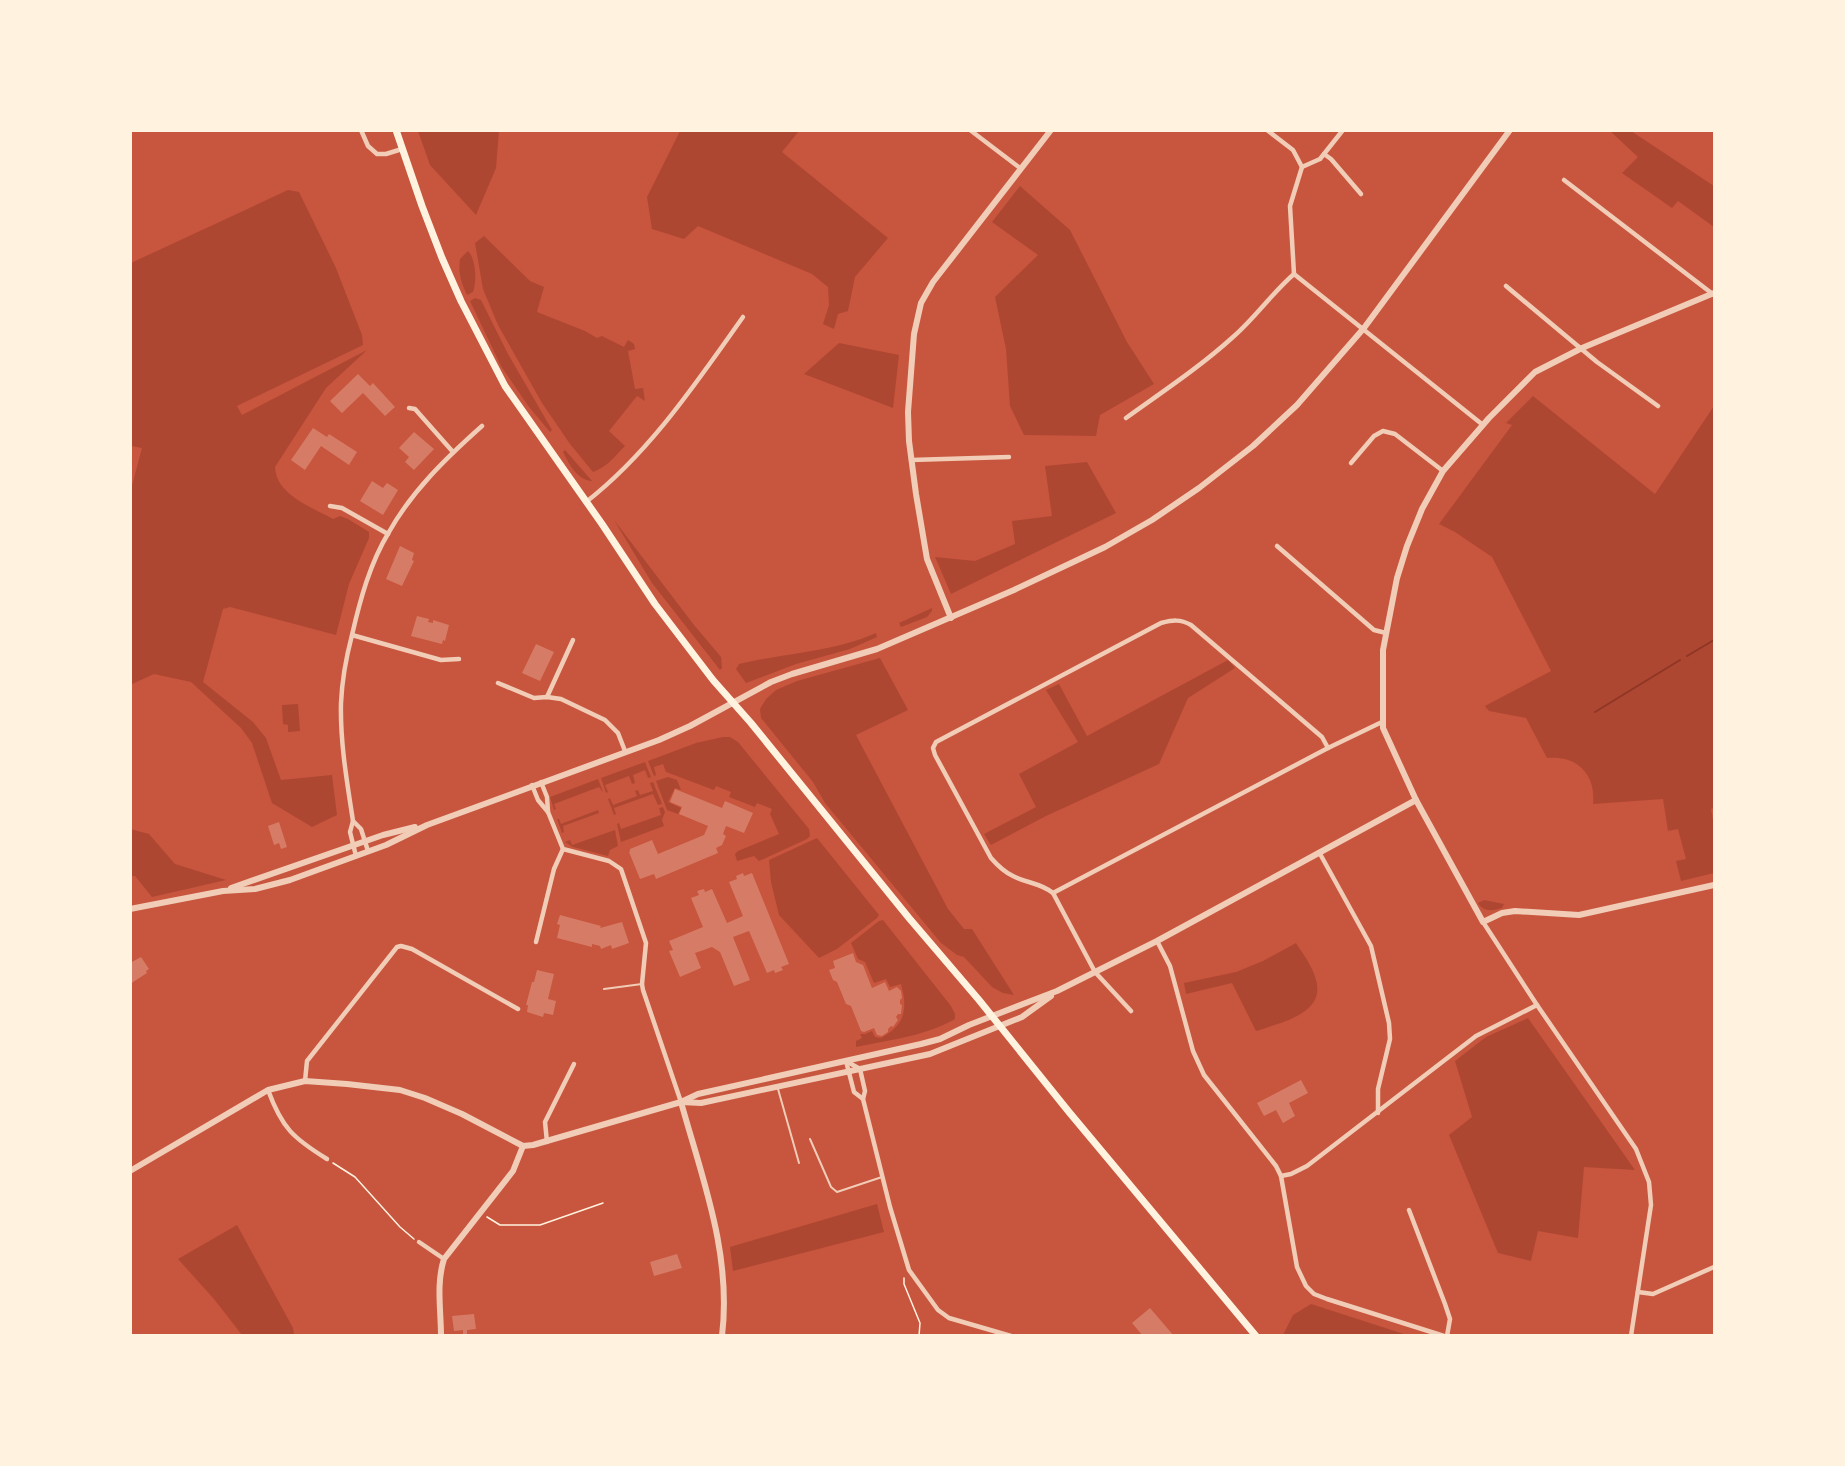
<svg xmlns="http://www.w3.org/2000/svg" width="1845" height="1466" font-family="'Exo 2',sans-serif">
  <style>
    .green { fill: #ae4732 }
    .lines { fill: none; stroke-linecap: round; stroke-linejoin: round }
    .stream { stroke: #8f3625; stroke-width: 2 }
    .building { fill: #d67c66 }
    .path { stroke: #fff3e0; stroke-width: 1.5 }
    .service { stroke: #f1ccb7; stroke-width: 2 }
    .minor { stroke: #f1ccb7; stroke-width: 4.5 }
    .tertiary { stroke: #f1ccb7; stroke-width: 6 }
    .secondary { stroke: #fff3e0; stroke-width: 7 }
  </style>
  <rect width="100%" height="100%" fill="#c8553d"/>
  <g class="green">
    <polygon points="418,131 499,131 496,168 476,215 430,165"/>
    <polygon points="680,131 799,131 782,152 888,238 855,277 848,311 838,314 834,329 823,324 829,305 828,287 812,274 698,226 684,239 652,229 647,197"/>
    <polygon points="1610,131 1631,131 1714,186 1714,227 1678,201 1672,208 1622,173 1638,157"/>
    <polygon points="1020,186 1070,230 1127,342 1154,384 1100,415 1096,436 1024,435 1010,406 1006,349 995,297 1038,255 992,222"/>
    <path d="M288,190L299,192L336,268L362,335L363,345L237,406L242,415L367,350L326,388L275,467C276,495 312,507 333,519L340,516L348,519L369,532V538L349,584L336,635L230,607L223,609L203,682L253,722L266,738L281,780L332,775L337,815L312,827L272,803L252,743L241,728L191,682L154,674L130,685V493L142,448L131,446V263Z"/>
    <path d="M484,236L530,281L544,287L537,312L585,331L597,338L602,336L624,347L628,340L634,344L635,349L628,351L635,389L643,388L645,401L637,396L609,431L625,446C616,455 606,468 593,472L570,444L542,403L498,325L483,289L475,243Z"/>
    <path d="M468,251C476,259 477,282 473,292L467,295C461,282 458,273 460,259Z"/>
    <polygon points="475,298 481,300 508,354 552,430 550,432 529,407 501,366 470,301"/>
    <polygon points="839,343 899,355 893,408 804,374"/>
    <path d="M1533,396L1655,494L1714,406V808L1711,809L1714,826V873L1681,881L1676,861L1686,859L1678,829L1668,831L1663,799L1593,804C1596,774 1577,755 1547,758L1526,718L1489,711L1485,706L1551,671L1492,557L1455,532L1439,524L1512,425L1506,423Z"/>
    <path d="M565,450L592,481C577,480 569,464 563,452Z"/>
    <polygon points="1087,462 1116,513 951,594 935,557 975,561 1015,544 1012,521 1052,516 1045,466"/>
    <polygon points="614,520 694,625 721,657 722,668 720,670 652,583"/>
    <polygon points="932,608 932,611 927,617 901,627 899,623"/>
    <path d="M876,633L877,637L850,649L796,664L746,683L736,669L739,664C785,653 833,652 876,633Z"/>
    <polygon points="880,658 908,710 856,735 948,909 964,929 972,929 1014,995 1003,993 992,987 964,957 957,955 941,943 825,803 813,782 761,718 760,709 766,699 776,690 797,681"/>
    <polygon points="1228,660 1235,668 1188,698 1159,764 1046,816 991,845 984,834 1036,807 1019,774 1078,742 1046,690 1059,684 1087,736"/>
    <polygon points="298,704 300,731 288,732 288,725 283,724 282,705"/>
    <polygon points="723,737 730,737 738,742 809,829 810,836 807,839 759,861 754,856 737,861 735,854 738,851 779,834 770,814 772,809 757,803 755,807 729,797 731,792 716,786 714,790 666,772 663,764 654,767 656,775 654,776 648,761 696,743"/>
    <polygon points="645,762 651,777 648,778 645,770 633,775 635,783 632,784 629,776 605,785 608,792 606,793 601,778"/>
    <polygon points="668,777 677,780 681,790 675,788 668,802 681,808 678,814 667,810 656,781"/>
    <polygon points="598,779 603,792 599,787 554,804 556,809 554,810 550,797"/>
    <polygon points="653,782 662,804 658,805 653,794 614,808 616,814 614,815 608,799 610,798 613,805 637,796 635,791 638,790 640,795 653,791 650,783"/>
    <polygon points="663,807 665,812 662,820 664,826 621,842 617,824 619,823 621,829 661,815 659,808"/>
    <polygon points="598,810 599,813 563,826 564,832 562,833 557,819 559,819 561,824"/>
    <polygon points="130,829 149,834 175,864 226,880 152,897 135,876 131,876"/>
    <polygon points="615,830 618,846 610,850 608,856 573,847 565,842 570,840 572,845"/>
    <polygon points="817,838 879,915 877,918 837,949 819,958 779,915 771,882 769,860"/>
    <path d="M1484,900L1504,904L1502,908C1493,911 1483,912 1478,903Z"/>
    <path d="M883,920L951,1006L955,1014V1019C926,1036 889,1040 856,1047V1041L862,1038L860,1034H865L872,1031L875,1037L881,1038C905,1025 908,1009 901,984L890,987L886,979L874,983L865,962L858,959L851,943L879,921Z"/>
    <path d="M1296,943C1303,954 1313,967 1316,980C1326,1014 1279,1023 1256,1031L1232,983L1186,994L1184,983L1236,972L1263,961Z"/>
    <polygon points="1528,1018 1635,1170 1584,1167 1578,1238 1538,1231 1531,1261 1498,1253 1449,1135 1472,1117 1455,1061 1486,1037"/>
    <polygon points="877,1204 884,1232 733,1271 730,1247"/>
    <polygon points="237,1225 293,1328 294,1335 242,1335 214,1299 178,1259"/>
    <polygon points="1311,1304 1407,1335 1283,1335 1293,1315"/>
  </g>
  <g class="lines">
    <g class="stream">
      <polyline points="1687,656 1714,640"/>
      <polyline points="1595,712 1680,660"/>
    </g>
  </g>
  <g class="building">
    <polygon points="358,374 370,386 373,383 395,407 385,416 363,393 342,413 330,401"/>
    <polygon points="313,428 327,437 329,434 357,452 349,465 321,446 305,470 291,460"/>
    <polygon points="414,432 434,449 414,470 405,462 409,457 399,448"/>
    <polygon points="372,481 383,488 387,483 398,490 383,515 360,501"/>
    <polygon points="400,546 414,553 412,560 414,561 402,586 386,579"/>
    <polygon points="417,616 429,619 428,622 433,623 433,620 449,625 445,641 443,640 442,644 411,636"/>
    <polygon points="536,644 554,652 540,681 522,673"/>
    <polygon points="675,789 722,808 725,801 753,813 744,833 726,826 723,834 726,836 722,845 716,848 718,853 656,879 654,874 640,879 629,852 630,851 630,849 652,840 658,854 704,835 708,826 679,814 682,807 670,802"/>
    <polygon points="279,822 287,847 281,849 279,843 274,845 268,826"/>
    <polygon points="743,873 744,876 752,873 789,964 781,967 783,970 775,973 774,970 767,973 749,931 733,937 750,980 734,986 720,952 712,947 695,953 701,968 680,977 669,951 673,950 669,941 703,927 691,898 699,895 697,891 704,889 705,892 712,889 727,923 743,916 729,882 737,879 736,876"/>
    <polygon points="560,915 601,926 600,928 622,922 629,943 612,949 611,945 601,949 600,946 592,944 592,947 557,938 560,925 557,924"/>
    <polygon points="853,953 856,962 863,965 872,988 885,982 889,991 897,987 901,991 902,998 900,1000 900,1004 902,1005 901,1014 898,1014 896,1017 898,1020 893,1027 891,1026 888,1029 888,1032 882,1036 877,1035 874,1028 864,1032 861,1031 851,1006 846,1004 837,982 833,980 829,970 835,968 833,961"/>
    <polygon points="141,957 149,969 146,971 147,973 130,984 130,963"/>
    <polygon points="537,970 554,974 548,999 556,1001 553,1015 544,1013 543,1017 527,1012 528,1005 526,1005 532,982 534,982"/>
    <polygon points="1301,1080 1308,1093 1289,1103 1295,1116 1283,1123 1276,1110 1264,1116 1257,1103"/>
    <polygon points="677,1254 682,1268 654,1276 650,1262"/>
    <polygon points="1150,1308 1174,1336 1143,1336 1132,1323"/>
    <polygon points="474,1314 476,1329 467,1330 467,1334 463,1335 463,1330 454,1331 452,1316"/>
  </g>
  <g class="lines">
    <g class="path">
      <polyline points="333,1163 355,1177 400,1227 414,1239"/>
      <polyline points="487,1217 500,1225 540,1225 603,1203"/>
      <polyline points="904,1278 904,1284 920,1323 919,1336"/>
    </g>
    <g class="service">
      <polyline points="604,989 642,984"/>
      <polyline points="778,1089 799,1163"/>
      <polyline points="810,1139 831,1187 837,1192 882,1177"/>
    </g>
    <g class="minor">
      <polyline points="361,130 368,146 377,154 386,154 402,149"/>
      <polyline points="970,130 1020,168"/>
      <polyline points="1267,130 1293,150 1302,167 1290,206 1294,274 1483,425"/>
      <polyline points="1324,154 1331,159 1361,194"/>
      <polyline points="1302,167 1320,159 1343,130"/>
      <polyline points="1564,180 1714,295"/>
      <polyline points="1506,286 1597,362 1658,406"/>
      <polyline points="409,408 415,409 453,452"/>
      <path d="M1126,418C1162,392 1200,367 1233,337C1255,318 1272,293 1294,274"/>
      <polyline points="911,460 1009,457"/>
      <polyline points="1351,463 1374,436 1383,431 1395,434 1443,471"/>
      <path d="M586,502C650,452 696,383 743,317"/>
      <polyline points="330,506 342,508 388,534"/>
      <polyline points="1277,546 1374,630 1386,633"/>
      <polyline points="352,635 441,660 459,659"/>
      <polyline points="498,683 534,698 547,697 561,699 605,720 618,733 625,751"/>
      <polyline points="547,697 573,640"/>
      <polyline points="541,782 547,797 548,812"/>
      <polyline points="532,785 538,800 548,812 563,849 609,861 621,869 646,943 642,984 643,990 681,1102"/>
      <polyline points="353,821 361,829 368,851"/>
      <polyline points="1319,852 1371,946 1389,1023 1390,1039 1378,1089 1378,1113"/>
      <path d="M356,856L350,832L353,821C347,782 340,742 341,703C342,679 346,658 352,635C360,600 370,563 389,532C412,491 446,458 482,426"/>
      <polyline points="1053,893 1328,748 1382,722"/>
      <polyline points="1483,922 1537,1005 1636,1149 1649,1182 1651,1205 1631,1336"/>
      <polyline points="1157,941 1170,966 1193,1051 1204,1075 1276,1166 1281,1176 1297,1267 1306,1286 1314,1294 1327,1299 1444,1336"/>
      <polyline points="536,942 554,869 563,849"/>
      <path d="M1131,1011L1095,972L1053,893C1041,883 1026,883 1013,876C1004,872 998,866 991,858L935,755L933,748L936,742L1161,623C1173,620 1180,619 1191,625L1322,737L1328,748"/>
      <polyline points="846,1061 860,1069 865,1091 863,1099 890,1207 909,1270 938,1310 949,1318 1011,1336"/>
      <polyline points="846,1061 854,1092 863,1099"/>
      <polyline points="305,1081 307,1061 397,947 401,946 412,949 518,1009"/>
      <path d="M268,1090C282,1128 293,1138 327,1159"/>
      <polyline points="547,1142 545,1122 574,1064"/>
      <polyline points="1281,1176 1291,1174 1307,1166 1476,1036 1537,1005"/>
      <polyline points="1409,1210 1445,1304 1450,1319 1447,1336"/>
      <polyline points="419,1242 444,1259"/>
      <polyline points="1638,1292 1653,1294 1714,1267"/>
    </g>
    <g class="tertiary">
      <polyline points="1714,293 1582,348 1535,372 1489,418 1443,471 1422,509 1407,546 1397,578 1383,650 1383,728 1416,800 1483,922 1502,913 1515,911 1579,915 1714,885"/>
      <polyline points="951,618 927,559 916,494 909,441 908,412 914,334 921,303 933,282 1051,130"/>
      <polyline points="231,888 383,835 415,827"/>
      <polyline points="130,909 223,891 255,889 290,880 386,845 427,825 659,740 690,726 771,682 792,674 877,649 1014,590 1105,547 1152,520 1199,488 1253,446 1297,405 1364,328 1510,130"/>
      <polyline points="681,1102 701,1103 930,1054 1022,1017 1051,996"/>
      <path d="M681,1102C702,1178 732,1254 722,1336"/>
      <polyline points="130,1171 268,1090 305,1081 347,1084 400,1090 425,1098 462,1114 523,1146 533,1145 681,1102 698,1094 921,1044 940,1039 969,1025 1057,991 1157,941 1416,800"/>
      <path d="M441,1336C441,1310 436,1284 444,1259L513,1171L523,1146"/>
    </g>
    <polyline class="secondary" points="396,130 422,206 442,258 461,301 505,386 602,524 655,604 713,680 751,723 909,918 979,1000 1069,1112 1256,1336"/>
  </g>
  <rect width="1845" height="1466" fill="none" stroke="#fff3e0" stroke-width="264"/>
</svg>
